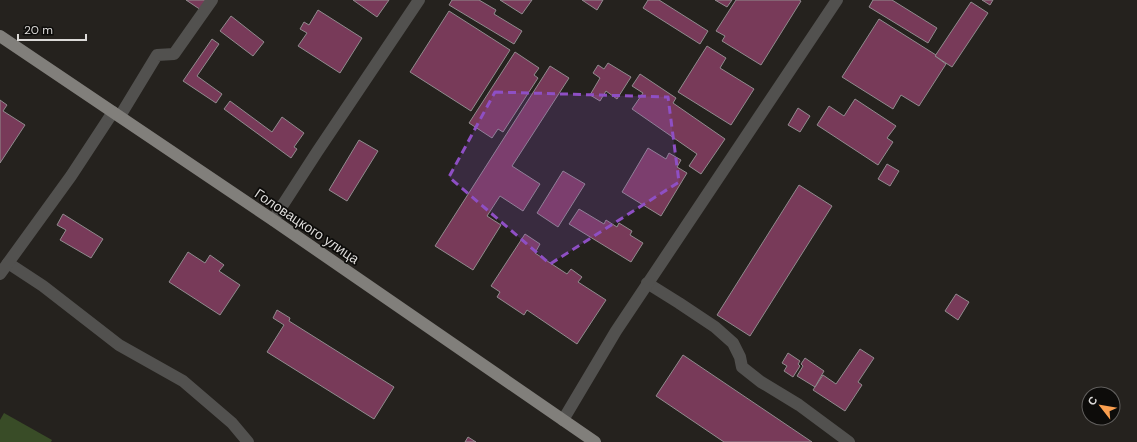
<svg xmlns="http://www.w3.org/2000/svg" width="1137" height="442" font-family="'DM Sans',sans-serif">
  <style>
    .green { fill: #394c27 }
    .building { fill: #783a59; stroke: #918b8e }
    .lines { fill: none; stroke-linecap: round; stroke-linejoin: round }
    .minor { stroke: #52514f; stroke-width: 12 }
    .major { stroke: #817f7b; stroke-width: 12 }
    .marked { fill: #8e4fc4; fill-opacity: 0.2; stroke: #8e4fc4; stroke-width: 3; stroke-dasharray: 8 5; stroke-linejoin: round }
    .labels { text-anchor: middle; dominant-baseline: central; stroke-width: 3.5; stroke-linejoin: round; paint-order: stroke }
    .street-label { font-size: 14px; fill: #dcdad8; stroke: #0d0c0a }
  </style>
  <rect width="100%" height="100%" fill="#25221e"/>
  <polygon class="green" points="4,413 52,440 51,442 0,442 0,420"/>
  <g class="building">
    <polygon points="186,0 208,0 201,10"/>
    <polygon points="353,0 389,0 377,17"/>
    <polygon points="452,0 479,0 496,10 494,14 522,31 514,44 449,5"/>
    <polygon points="500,0 532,0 522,14"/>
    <polygon points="582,0 603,0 597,10"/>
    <polygon points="648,0 659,0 708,31 700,44 643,8"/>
    <polygon points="715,0 732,0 727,7"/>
    <polygon points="736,0 799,0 801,1 761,65 722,41 725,36 716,31"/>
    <polygon points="873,0 892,0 937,28 928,43 869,7"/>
    <polygon points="982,0 993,0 990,5"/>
    <polygon points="971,2 988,13 952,67 935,56"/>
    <polygon points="318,10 362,38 340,73 298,46 307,33 300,29 304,22 309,25"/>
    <polygon points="449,11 510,50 471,111 410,72"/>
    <polygon points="231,16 264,42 253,56 220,31"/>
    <polygon points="879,19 936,55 935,56 946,64 919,106 901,95 893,109 842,77"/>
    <polygon points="212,39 219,44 197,76 222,94 216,103 183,81"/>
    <polygon points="707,46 726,58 720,68 754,89 731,125 678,92"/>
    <polygon points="515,52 539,68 534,75 538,78 503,132 498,129 492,138 469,123"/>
    <polygon points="608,63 631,77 617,99 606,91 600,101 590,95 600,78 593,73 598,65 604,69"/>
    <polygon points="550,66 569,78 512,166 540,184 523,211 500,196 487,216 501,225 473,270 435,246"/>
    <polygon points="640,74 676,98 673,103 725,139 701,174 689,166 697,154 632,109 643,93 632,86"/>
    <polygon points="855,99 896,126 887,138 893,142 878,165 817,125 829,106 844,116"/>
    <polygon points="0,100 7,105 3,111 25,125 0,163"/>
    <polygon points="230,101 272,132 282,117 304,133 294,147 297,149 291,158 224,109"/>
    <polygon points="798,108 810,116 800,132 788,125"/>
    <polygon points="359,140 378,151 347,201 329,190"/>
    <polygon points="648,148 666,159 669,153 681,160 677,167 687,173 661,216 622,192"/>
    <polygon points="887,164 899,171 890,186 878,179"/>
    <polygon points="563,171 585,184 558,227 537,213"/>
    <polygon points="799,185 832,206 750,336 717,315"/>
    <polygon points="579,209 604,224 606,220 617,227 619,223 632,231 630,235 643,243 631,262 569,224"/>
    <polygon points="63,214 103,239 91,258 60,240 66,230 57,225"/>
    <polygon points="525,234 540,244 535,253 567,274 571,269 582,277 578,282 606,300 577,344 527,310 524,315 497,297 500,292 491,286"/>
    <polygon points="188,252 205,263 210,255 224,265 219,271 240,285 220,315 169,282"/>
    <polygon points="956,294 969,302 958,320 945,311"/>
    <polygon points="277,310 290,318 289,321 394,387 374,419 267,352 284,325 273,318"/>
    <polygon points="860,349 874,358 858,382 862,385 845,411 813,390 823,375 836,384"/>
    <polygon points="788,353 800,361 798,364 800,366 793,377 784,371 787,366 782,363"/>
    <polygon points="683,355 812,442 724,442 656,396"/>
    <polygon points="805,358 824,371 815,387 797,376 803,366 801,364"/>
    <polygon points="468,437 476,442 465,442"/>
  </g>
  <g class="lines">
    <g class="minor">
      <polyline points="120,116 157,55 174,54 212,0"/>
      <polyline points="273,220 317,152 419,0"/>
      <polyline points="8,263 43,286 119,345 183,381 232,423 248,442"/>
      <polyline points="0,274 71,176 113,112"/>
      <polyline points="647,283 679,303 715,327 733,343 740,357 742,367 761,382 799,405 849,442"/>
      <polyline points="563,420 616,331 837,0"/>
    </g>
    <polyline class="major" points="0,36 273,220 595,442"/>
  </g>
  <path class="marked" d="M495,92L668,97L679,182L550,264L449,177Z"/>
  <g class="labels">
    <g class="street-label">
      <text transform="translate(307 226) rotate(34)">Головацкого улица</text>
    </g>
  </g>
  <g transform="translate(1101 406) rotate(301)"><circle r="19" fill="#0d0c0a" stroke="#605e5c"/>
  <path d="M0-3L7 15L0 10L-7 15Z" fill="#fa9f4f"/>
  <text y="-6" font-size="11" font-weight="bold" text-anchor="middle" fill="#dcdad8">С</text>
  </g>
  <path d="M18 34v6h68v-6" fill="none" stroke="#dcdad8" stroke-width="2"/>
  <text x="24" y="34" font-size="12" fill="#dcdad8" stroke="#0d0c0a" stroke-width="3" paint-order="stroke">20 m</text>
</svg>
